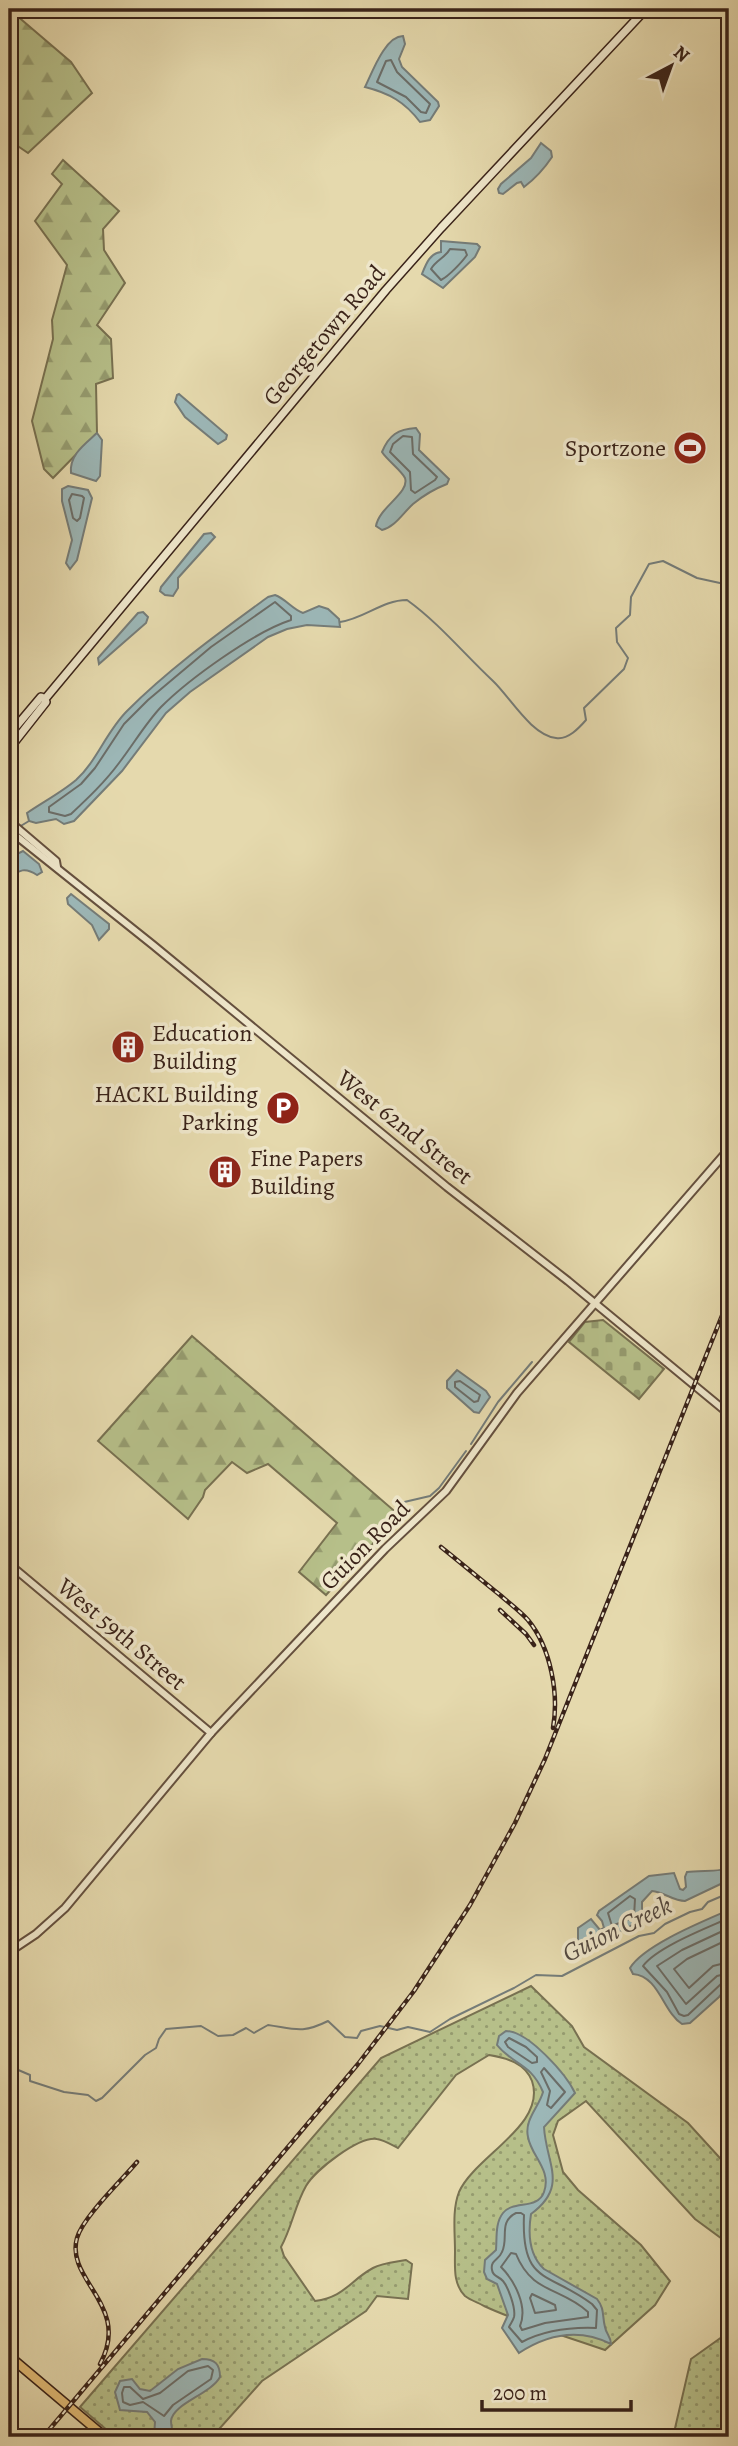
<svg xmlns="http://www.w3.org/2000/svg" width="738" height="2446" font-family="Alegreya,serif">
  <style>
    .grass { fill: url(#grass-dots); stroke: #787151; stroke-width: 2 }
    .forest { fill: url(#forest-firs); stroke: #787151; stroke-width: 2 }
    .cemetery { fill: url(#cemetery-stones); stroke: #787151; stroke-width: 2 }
    .water { fill: #9cb7b7; stroke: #757c78; stroke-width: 2 }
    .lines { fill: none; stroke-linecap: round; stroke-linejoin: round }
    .shore { stroke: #6b6d68; stroke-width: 2 }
    .stream { stroke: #757c78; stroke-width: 2 }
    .tertiary-casing { stroke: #65503e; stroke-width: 10 }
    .secondary-casing { stroke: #3a2319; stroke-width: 10 }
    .primary-casing { stroke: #3a2319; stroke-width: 11 }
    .tertiary { stroke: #eee6ca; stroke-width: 6 }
    .secondary { stroke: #eee6ca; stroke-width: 7 }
    .primary { stroke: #e2bc76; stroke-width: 8 }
    .rail-casing { stroke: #3a2319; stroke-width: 4.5 }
    .rail { stroke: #eee6ca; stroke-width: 2; stroke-dasharray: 5; stroke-linecap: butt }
    .labels { text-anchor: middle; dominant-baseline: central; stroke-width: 7; stroke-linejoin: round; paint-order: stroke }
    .street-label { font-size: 24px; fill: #3a2319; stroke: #eee6ca }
    .poi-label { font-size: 24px; fill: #3a2319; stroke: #eee6ca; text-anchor: end }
    .water-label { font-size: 26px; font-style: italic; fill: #524840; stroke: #eee6ca }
  </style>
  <defs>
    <pattern id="grass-dots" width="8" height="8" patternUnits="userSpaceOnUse" patternTransform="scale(1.75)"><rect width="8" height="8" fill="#b6bf89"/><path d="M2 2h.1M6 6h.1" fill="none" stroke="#959b6f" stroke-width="1.8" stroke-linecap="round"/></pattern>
    <pattern id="forest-firs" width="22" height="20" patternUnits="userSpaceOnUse" patternTransform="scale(1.75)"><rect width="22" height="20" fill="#b6bf89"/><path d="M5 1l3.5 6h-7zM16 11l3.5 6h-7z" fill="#959b6f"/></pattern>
    <pattern id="cemetery-stones" width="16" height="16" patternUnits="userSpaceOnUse" patternTransform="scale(1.75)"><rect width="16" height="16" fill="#b6bf89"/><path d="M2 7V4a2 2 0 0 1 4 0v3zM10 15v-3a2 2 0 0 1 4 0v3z" fill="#959b6f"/></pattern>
  </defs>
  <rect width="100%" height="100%" fill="#e5d9ad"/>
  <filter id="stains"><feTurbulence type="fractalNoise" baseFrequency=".00286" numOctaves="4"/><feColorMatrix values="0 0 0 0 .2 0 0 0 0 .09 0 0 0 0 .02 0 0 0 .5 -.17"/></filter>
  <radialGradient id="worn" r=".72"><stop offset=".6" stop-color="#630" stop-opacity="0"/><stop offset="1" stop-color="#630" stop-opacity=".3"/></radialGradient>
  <g class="grass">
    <path d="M531,1986L572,2026L584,2047L688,2123L729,2168V2244L695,2219L586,2101L558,2121L553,2135L563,2172L578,2190L641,2245L670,2281L655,2305L605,2350C565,2336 523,2324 484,2306C479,2303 470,2300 465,2296C453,2284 455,2267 455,2251C455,2232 452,2210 459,2192C475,2156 547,2125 532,2081C525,2063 507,2058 489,2055L456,2075L398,2148C392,2145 384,2140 377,2139C359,2136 315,2170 306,2186C295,2205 292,2227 281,2247L284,2256L315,2301C345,2297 349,2281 373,2268C382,2263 395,2262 406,2260L412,2264L408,2299L377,2296L366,2311L262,2381L212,2437H115L80,2407L381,2058Z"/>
    <polygon points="729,2332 729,2428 725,2437 673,2437 691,2359"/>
  </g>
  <g class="forest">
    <polygon points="9,9 71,62 92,93 28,153 9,140"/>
    <polygon points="63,160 119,211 103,229 104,250 125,283 97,325 111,339 113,378 96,384 97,433 53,478 44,469 32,421 53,339 52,320 67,265 35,221 62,184 52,174"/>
    <polygon points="192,1336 399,1515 326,1595 299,1572 337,1523 268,1464 247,1473 232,1462 205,1490 203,1497 188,1519 98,1441"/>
  </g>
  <polygon class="cemetery" points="603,1320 664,1369 639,1399 569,1342 585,1322"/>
  <g class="water">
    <path d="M403,36L405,44L399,59L402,67L438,102L439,106L430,120L420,122C405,102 389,93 365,87C372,73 385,36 403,36Z"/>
    <path d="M541,143L551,151L552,157C544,169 536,178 524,187L521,182L517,183L503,194L499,193L498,189L501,184L531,158Z"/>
    <path d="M441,241L477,244L480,247L475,257L443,288L422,274C426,264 430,253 441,252Z"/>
    <polygon points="179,394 227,435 226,439 218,444 185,417 175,402 177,395"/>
    <path d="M416,428L420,434L419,450L449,479L447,484C434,489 424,495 413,504C403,513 395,527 382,530L376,526C379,507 410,493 405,478C402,471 387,460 382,452C389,435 398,429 416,428Z"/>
    <path d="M97,433L102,440L100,476L96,481L71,473C69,455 85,444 97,433Z"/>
    <polygon points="68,486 88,490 92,498 77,560 70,569 66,563 72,540 62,501 62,489"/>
    <polygon points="211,533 215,537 178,578 178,588 173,596 165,595 160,591 161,587 204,534"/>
    <path d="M275,595C286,599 292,609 303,613L319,606L328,609L339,619L340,627L307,625L287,629L268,637L190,692L166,713L122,771L74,821L64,824L56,819L36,823L29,821L27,813C43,802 62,792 76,780C97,761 106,732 127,711C170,668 219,633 268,597Z"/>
    <polygon points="143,612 148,617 146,623 99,664 98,658 138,613"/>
    <path d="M23,851L39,864L42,872L37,875C25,867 20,870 9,877V858Z"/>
    <polygon points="71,894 109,924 109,929 99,940 92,925 68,904 67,898"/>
    <polygon points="457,1370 486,1391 490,1397 479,1413 474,1412 447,1388 447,1381"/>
    <path d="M729,1868V1880L685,1901C673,1901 664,1892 652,1891L642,1902V1920L592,1947L583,1948L578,1940V1928L591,1919L600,1930L604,1928L602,1921L597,1915L599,1911L649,1876L674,1873L680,1889L683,1890L686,1887L685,1877L687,1872C698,1870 722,1872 729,1868Z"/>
    <path d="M729,1910V1985L719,1997L690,2023L682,2024C663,2012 659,1976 633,1974L630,1968C644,1945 704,1921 729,1910Z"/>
    <path d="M506,2031C528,2031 566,2074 575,2093L544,2127C546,2164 569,2186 531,2214C528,2233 529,2255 544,2269L597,2299C605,2309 602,2316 605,2327C606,2334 611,2336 611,2344C579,2328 548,2334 519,2353L502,2328L508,2315L497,2284L487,2279L484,2272L485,2260L496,2250C497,2238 495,2223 503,2213C513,2200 538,2210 544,2192C552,2170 531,2156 528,2137C524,2120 539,2107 543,2092C531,2063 513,2065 497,2045L499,2036Z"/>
    <path d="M202,2359C215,2359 220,2364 220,2377C211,2394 172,2404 171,2421C171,2426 173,2432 173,2437H154L155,2422L147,2412L120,2410L115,2392L120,2381L132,2379L140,2389L150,2391L178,2369Z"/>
  </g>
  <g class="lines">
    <g class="shore">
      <polygon points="391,60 397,72 430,104 426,113 421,112 406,97 377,82 386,61"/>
      <path d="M450,249L465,250L467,255C462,262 449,276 441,280L431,269C436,260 445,258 450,249Z"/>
      <polygon points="403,436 412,437 413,454 437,477 435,480 415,493 411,490 410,472 390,452 393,444"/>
      <polygon points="72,494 82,496 84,498 80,518 77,521 73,518 69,500"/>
      <path d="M275,602L291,616V620C254,632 189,679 161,707C145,724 133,745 119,763C105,782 88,798 71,814L65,816L49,812V807L81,784L95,768L124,724L148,700L211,647Z"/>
      <polygon points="460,1381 480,1395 478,1401 474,1402 455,1387 455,1382"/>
      <polygon points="630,1896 635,1899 634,1917 612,1926 608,1913"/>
      <path d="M729,1918C707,1928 657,1947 643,1966L667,1992L679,2014L684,2016L688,2015L722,1983L729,1982"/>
      <polyline points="729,1928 682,1950 657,1966 686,2004 717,1976 729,1973"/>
      <polyline points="729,1939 687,1959 674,1969 689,1988 713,1966 729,1962"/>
      <polygon points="509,2038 526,2047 537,2057 537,2062 532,2063 508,2047 505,2042"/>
      <polygon points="544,2068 565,2092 551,2108 547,2105 550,2091 541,2072"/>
      <path d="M516,2213H521L524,2215C521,2285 548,2271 592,2304L597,2310L596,2328C570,2327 545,2330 522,2342L509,2327C511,2323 513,2321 514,2317C516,2308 508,2287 503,2281C499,2276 493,2277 492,2270C490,2260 499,2260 502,2252C509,2238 498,2222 516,2213Z"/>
      <path d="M511,2253L516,2254C532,2294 561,2287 588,2312V2317L545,2323L522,2330L520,2326C528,2307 515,2281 501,2267Z"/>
      <polygon points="532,2294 555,2305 556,2310 535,2313 530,2298"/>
      <polygon points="208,2366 213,2370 211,2379 173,2405 164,2416 143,2402 130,2405 123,2402 122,2393 124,2387 130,2387 143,2399 160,2393 188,2371"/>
    </g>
    <g class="stream">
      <path d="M340,622C364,619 382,600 407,600C439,623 465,655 493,681C510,697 531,735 556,738C568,740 579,728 586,720L584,708L624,669L628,658L617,642L616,628L630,615L631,597L649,564L663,561L697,578L729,585"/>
      <polyline points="19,827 29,821"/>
      <polyline points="471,1444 498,1402 532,1362"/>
      <polyline points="400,1503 430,1496 439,1488 466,1451"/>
      <path d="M9,2061H12L16,2069L30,2075V2081L64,2092L88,2095L96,2101L102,2098L145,2055L156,2048L159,2039L166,2029L201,2026L218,2036L233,2035L246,2028L254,2033L268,2025C295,2029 302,2034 328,2021L345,2037L357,2038L361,2031L380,2026L397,2030L408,2027L430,2032L450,2019L514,1988L536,1975L562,1976L639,1936L654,1933L665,1924L690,1912L702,1909L708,1902L729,1893"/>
    </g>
    <defs>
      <g id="tertiary">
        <polyline points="9,821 56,861 57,867"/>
        <polyline points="9,830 153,945 447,1187 568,1281 729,1414"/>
        <polyline points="9,1564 211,1733"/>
        <polyline points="9,1952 36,1934 65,1908 211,1733 385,1549 446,1491 517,1393 729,1149"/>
      </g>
      <g id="secondary">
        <polyline points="9,735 41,697 45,699"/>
        <polyline points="9,749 46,702 45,699 386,290 441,228 646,9"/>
      </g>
      <polyline id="primary" points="9,2356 105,2437"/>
    </defs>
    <use href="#tertiary" class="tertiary-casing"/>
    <use href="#secondary" class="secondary-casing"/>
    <use href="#primary" class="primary-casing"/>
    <use href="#tertiary" class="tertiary"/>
    <use href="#secondary" class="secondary"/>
    <use href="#primary" class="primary"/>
    <defs>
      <g id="rail">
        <path d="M441,1547C461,1563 480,1579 500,1595C509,1603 520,1611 528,1620C551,1648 559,1694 553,1728"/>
        <polyline points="500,1610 526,1634 534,1645"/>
        <path d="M100,2364C132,2305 65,2281 77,2238C83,2217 122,2180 137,2162"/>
        <polyline points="43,2437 358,2064 414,1991 470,1905 515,1823 545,1759 729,1298"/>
      </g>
    </defs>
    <use href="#rail" class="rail-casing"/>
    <use href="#rail" class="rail"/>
  </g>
  <defs>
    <symbol id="stadium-disc" viewBox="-11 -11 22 22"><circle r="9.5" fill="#8f2418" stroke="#eee6ca"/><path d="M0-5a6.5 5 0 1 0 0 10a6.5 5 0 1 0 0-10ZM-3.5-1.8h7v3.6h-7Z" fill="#fff"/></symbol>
    <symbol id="building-disc" viewBox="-11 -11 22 22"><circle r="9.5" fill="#8f2418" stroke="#eee6ca"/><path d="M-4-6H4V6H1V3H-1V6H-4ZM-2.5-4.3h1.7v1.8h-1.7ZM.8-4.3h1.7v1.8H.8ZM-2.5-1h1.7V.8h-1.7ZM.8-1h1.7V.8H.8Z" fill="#fff"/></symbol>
    <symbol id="parking-disc" viewBox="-11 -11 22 22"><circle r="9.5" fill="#8f2418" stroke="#eee6ca"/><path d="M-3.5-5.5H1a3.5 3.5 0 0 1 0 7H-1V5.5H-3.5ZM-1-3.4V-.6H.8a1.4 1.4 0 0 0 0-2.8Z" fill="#fff"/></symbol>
  </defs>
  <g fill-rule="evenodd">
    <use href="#stadium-disc" x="671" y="429" width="38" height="38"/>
    <use href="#building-disc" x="109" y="1028" width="38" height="38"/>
    <use href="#parking-disc" x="264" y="1089" width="38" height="38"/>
    <use href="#building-disc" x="206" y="1153" width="38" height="38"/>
  </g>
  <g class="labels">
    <g class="street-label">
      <text transform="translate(324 335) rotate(-50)">Georgetown Road</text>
      <text transform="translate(405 1127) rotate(39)">West 62nd Street</text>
      <text transform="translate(365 1545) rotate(-45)">Guion Road</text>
      <text transform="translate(122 1634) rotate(40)">West 59th Street</text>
    </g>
    <g class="poi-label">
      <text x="666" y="448">Sportzone</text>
      <text x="152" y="1033" text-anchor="start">Education<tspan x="152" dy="28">Building</tspan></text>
      <text x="258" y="1094">HACKL Building<tspan x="258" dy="28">Parking</tspan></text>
      <text x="250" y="1158" text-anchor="start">Fine Papers<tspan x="250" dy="28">Building</tspan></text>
    </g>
    <g class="water-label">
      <text transform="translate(617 1929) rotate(-26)">Guion Creek</text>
    </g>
  </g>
  <rect width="738" height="2446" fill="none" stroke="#e5d9ad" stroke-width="35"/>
  <rect x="10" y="10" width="717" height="2425" fill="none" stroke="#3a2319" stroke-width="3.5"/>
  <rect x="18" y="18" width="703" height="2411" fill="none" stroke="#3a2319" stroke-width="2"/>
  <g transform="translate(671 66) rotate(41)" stroke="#eee6ca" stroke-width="5" paint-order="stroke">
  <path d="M0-5L12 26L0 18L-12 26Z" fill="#3a2319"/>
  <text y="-10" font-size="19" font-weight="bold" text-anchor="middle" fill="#3a2319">N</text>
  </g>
  <path d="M482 2400v10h149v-10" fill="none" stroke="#3a2319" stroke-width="3.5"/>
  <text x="493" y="2400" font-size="21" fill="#3a2319" stroke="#eee6ca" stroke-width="5" paint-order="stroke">200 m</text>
  <rect width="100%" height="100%" filter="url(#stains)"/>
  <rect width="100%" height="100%" fill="url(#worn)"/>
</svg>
